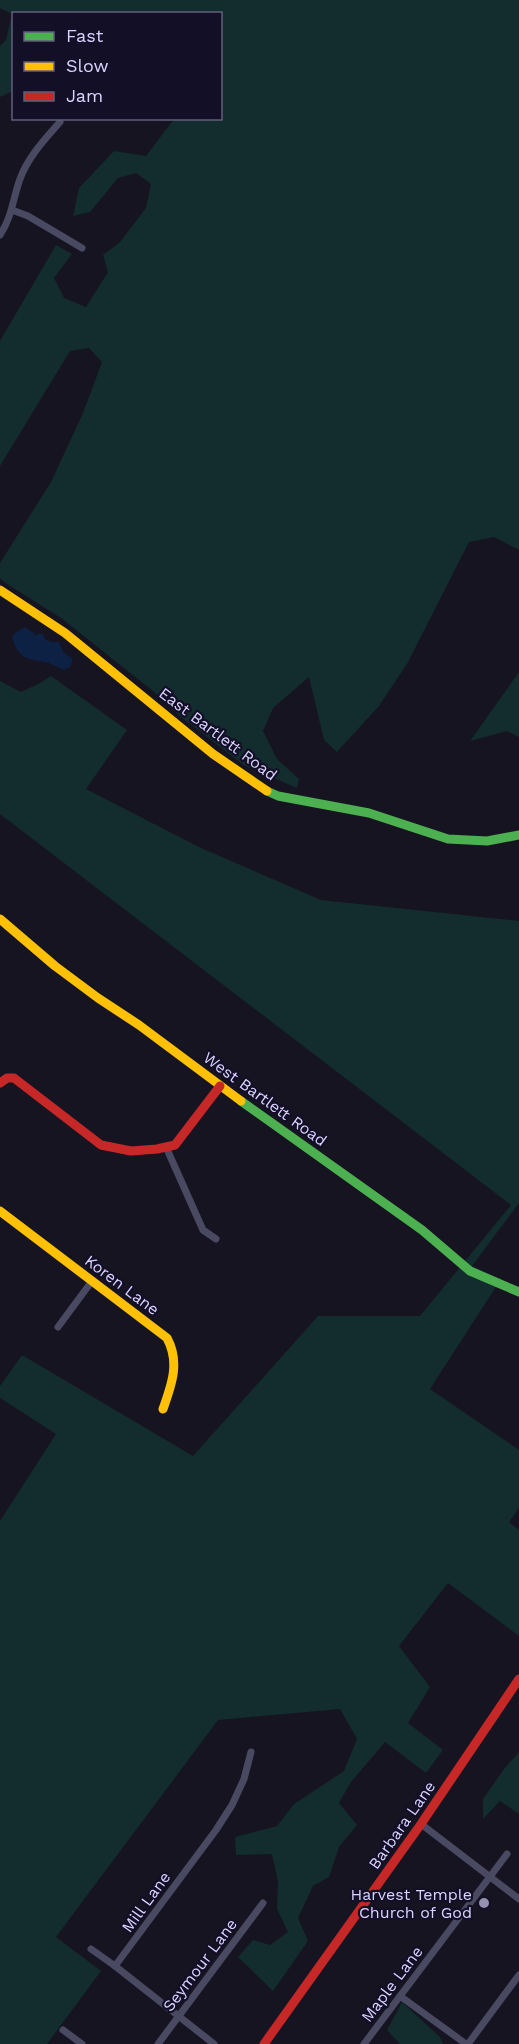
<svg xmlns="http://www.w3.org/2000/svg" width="519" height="2044" font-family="'Work Sans',sans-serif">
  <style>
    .green { fill: #132c2d }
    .water { fill: #0d2144 }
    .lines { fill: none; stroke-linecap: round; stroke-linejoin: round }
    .street { stroke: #4a4962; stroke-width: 7 }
    .fast { stroke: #4caf50; stroke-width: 9 }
    .slow { stroke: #ffc107; stroke-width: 9 }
    .jam { stroke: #c62828; stroke-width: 9 }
    .poi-dot { fill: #9591b1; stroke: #130f26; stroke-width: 2 }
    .labels { text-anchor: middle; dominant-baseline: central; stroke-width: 4.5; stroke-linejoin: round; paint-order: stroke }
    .street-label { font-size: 16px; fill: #d9d4ff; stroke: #130f26 }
    .poi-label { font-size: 16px; fill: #d9d4ff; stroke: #130f26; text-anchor: end }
  </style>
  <rect width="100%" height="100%" fill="#161421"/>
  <g class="green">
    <polygon points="0,0 519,0 519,550 494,537 469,542 407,664 379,706 337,752 324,740 309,677 273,708 263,731 277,759 299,779 297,788 245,766 181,717 153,691 61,618 4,582 0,578 0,563 51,482 83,413 102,362 89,348 70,351 0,466 0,341 56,245 72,254 54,278 64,298 86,307 108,272 103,255 120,242 146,208 151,184 136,173 118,178 90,212 73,216 79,188 114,151 146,156 174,119 220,118 220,14 14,14 13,91 0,97 0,46 6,40 12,14 0,8"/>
    <polygon points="519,672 519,737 507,731 470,741"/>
    <polygon points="51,676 127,730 86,789 199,847 321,900 519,921 519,1203 472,1266 501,1279 430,1389 519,1450 519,1508 509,1522 519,1530 519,1636 448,1583 399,1646 430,1687 408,1723 443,1750 426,1773 385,1742 351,1782 339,1803 357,1825 339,1847 329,1877 313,1886 298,1918 308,1941 273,1991 238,1957 253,1940 270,1945 288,1932 277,1909 278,1882 272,1854 236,1855 235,1837 277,1826 294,1804 344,1771 357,1739 340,1709 218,1720 56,1937 101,1971 47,2044 0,2044 0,1521 56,1434 0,1398 0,1386 22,1355 193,1456 318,1316 420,1316 511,1205 0,814 0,681 21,692 40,683"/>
    <polygon points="519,1752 519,1814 500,1801 483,1819 483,1799 504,1769"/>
    <polygon points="402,2002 440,2037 443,2044 400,2044 387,2030"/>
  </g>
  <path class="water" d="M25,627L34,633L35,636L39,633L43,634L45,639L51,642H59L63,652L73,659L70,667L64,670C58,668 51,663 45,662C26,659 19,658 12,638L15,633Z"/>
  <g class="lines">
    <g class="street">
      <polyline points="12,210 28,216 82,248"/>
      <path d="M0,235C12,217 13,198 20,179C28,157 45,139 60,122"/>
      <polyline points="166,1147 203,1230 216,1239"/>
      <polyline points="58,1327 92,1281"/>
      <polyline points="421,1824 519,1899"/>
      <polyline points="91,1949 115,1966 214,2044"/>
      <polyline points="115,1966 216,1830 232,1805 244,1779 251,1752"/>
      <polyline points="400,1996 466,2044"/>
      <polyline points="63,2030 82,2044"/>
      <polyline points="158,2044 263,1903"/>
      <polyline points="364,2044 507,1854"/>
      <polyline points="468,2044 519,1975"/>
    </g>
    <g class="fast">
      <polyline points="267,791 278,796 369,813 448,839 487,841 519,835"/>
      <polyline points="241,1101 422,1230 470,1271 519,1292"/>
    </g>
    <g class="slow">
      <polyline points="0,590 65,633 213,754 267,791"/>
      <polyline points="0,919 55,966 98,998 139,1025 241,1101"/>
      <path d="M0,1211L167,1338C180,1362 172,1384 163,1409"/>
    </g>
    <g class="jam">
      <polyline points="0,1083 7,1078 14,1078 101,1145 131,1151 157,1149 175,1145 220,1086"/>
      <polyline points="264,2044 421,1824 519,1679"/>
    </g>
  </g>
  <circle class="poi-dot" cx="484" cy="1903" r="6"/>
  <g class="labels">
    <g class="street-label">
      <text transform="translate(218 734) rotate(37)">East Bartlett Road</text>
      <text transform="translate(265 1099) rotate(36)">West Bartlett Road</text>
      <text transform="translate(122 1285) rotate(37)">Koren Lane</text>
      <text transform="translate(402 1825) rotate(-55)">Barbara Lane</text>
      <text transform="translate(146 1902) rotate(-54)">Mill Lane</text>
      <text transform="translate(200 1965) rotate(-53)">Seymour Lane</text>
      <text transform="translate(392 1984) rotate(-53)">Maple Lane</text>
    </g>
    <g class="poi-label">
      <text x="472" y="1894">Harvest Temple<tspan x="472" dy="18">Church of God</tspan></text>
    </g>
  </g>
  <rect x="12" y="12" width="210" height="108" fill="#130f26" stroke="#625e7d" stroke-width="1.5"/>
  <rect x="24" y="32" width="30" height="9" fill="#4caf50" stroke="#625e7d" stroke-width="1.5"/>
  <text x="66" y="42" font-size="18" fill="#d9d4ff">Fast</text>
  <rect x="24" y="62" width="30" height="9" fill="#ffc107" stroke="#625e7d" stroke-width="1.5"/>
  <text x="66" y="72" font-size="18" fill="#d9d4ff">Slow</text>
  <rect x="24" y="92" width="30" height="9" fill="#c62828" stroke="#625e7d" stroke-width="1.5"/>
  <text x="66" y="102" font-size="18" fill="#d9d4ff">Jam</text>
</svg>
